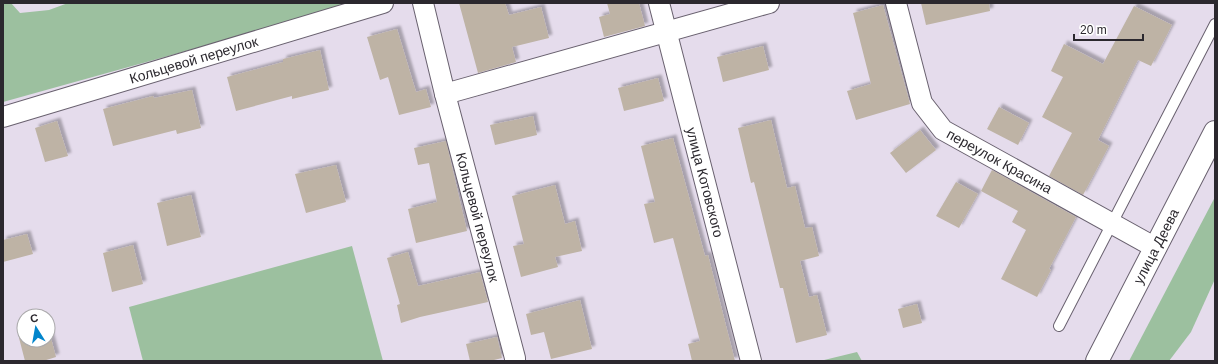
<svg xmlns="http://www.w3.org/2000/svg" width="1218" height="364" font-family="Helvetica,sans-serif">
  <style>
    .green { fill: #9cc09f }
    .building { fill: #beb3a5; filter: url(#shadow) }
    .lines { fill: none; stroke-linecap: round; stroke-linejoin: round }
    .lane-casing { stroke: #69616f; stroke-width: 12 }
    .street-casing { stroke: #69616f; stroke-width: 22 }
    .secondary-casing { stroke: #69616f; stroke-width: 24 }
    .lane { stroke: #fff; stroke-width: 10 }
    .street { stroke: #fff; stroke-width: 20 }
    .secondary { stroke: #fff; stroke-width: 22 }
    .labels { text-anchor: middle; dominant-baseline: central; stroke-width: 4; stroke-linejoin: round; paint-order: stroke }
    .street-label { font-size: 14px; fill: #2b282e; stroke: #fff }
  </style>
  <defs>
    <filter id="shadow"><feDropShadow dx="3.5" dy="-3.5" stdDeviation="1" flood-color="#0004"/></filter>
  </defs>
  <rect width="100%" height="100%" fill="#e5dcec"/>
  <g class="green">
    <polygon points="3,3 11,3 20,13 49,10 68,3 346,3 348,6 3,102"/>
    <polygon points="1215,197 1215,279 1191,332 1169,361 1129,361"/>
    <polygon points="352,246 383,361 143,361 129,307"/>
    <polygon points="857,352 862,361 820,361"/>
  </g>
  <g class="building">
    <polygon points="459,3 505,3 509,15 541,7 549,38 512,47 516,62 478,73"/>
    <polygon points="607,3 639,3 645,26 604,37 599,17 610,14"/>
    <polygon points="921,3 989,3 990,11 926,25"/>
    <polygon points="883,5 910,104 856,120 847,91 871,84 853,13"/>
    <polygon points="1134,6 1172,25 1151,66 1138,60 1098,140 1109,146 1083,195 1049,176 1072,133 1042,117 1063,77 1051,71 1064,44 1103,64"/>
    <polygon points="397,29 416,92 426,89 431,107 399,115 388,77 380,80 367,37"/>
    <polygon points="763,46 769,70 723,82 717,57"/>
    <polygon points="320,50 329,90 292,99 292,96 236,111 227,77 283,62 283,59"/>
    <polygon points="658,78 664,101 624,111 618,88"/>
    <polygon points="192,90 201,128 177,134 176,130 113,146 103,109 153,96 154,98"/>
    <polygon points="999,107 1029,123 1018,145 987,129"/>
    <polygon points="533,116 537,135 495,145 490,125"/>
    <polygon points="771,120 787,188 795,186 805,228 812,227 819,256 800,261 809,297 817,295 827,335 796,343 783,288 780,288 754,182 751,183 738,128"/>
    <polygon points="57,121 68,156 45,162 35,128"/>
    <polygon points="920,130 936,150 906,173 890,153"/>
    <polygon points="673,138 705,256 708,255 735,361 692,361 688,344 700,341 673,238 654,243 644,204 655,202 641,146"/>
    <polygon points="446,141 467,231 416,243 408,209 437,202 429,163 418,165 414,148"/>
    <polygon points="336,165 346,202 306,213 295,174"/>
    <polygon points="992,170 1076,217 1049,269 1051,270 1037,297 1001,279 1026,230 1012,222 1018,211 981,191"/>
    <polygon points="956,182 978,194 959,228 936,216"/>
    <polygon points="555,185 565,224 575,221 582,251 555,257 558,267 521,277 513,246 524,244 512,196"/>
    <polygon points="191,195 201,237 167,246 157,203"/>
    <polygon points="27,234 33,254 3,262 3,240"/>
    <polygon points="133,245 143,284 112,292 103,253"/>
    <polygon points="408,252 418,286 480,272 488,302 420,317 401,323 397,305 400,304 387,258"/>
    <polygon points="580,300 592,349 551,359 544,332 531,335 526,314"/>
    <polygon points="917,304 922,323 903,328 898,309"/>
    <polygon points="48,331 49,331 56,357 43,361 25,361 19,338 24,337 24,340 48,340"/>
    <polygon points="497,337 502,358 490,361 470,361 466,344"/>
  </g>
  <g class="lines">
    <defs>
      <polyline id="lane" points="1059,326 1215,24"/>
      <g id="street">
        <path id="s1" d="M423,3L445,94L515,358V361"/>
        <path id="s2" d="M659,3L751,361"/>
        <path id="s3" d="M896,3L922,103L943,130L1156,248"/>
        <polyline points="445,94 769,3"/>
        <path id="s4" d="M3,117L383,3"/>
      </g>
      <g id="secondary">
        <path id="s5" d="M1097,361L1215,132"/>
      </g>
    </defs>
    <use href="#lane" class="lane-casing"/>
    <use href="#street" class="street-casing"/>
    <use href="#secondary" class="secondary-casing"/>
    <use href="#lane" class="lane"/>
    <use href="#street" class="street"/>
    <use href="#secondary" class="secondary"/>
  </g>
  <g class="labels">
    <g class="street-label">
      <text stroke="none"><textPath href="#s4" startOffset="199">Кольцевой переулок</textPath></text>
      <text stroke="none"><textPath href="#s3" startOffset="202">переулок Красина</textPath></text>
      <text stroke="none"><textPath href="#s2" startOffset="185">улица Котовского</textPath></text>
      <text stroke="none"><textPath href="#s1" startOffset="221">Кольцевой переулок</textPath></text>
      <text stroke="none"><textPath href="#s5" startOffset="129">улица Деева</textPath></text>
    </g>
  </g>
  <rect width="1218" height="364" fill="none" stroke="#2b282e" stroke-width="8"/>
  <g transform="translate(36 328) rotate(349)"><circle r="19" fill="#ffffff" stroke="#aaa9ab"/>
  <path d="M0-3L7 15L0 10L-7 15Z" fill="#0285cc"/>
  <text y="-6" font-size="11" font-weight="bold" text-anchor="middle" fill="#2b282e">С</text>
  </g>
  <path d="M1074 34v6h69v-6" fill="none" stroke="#2b282e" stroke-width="2"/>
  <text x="1080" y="34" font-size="12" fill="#2b282e" stroke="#ffffff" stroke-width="3" paint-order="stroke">20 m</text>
</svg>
